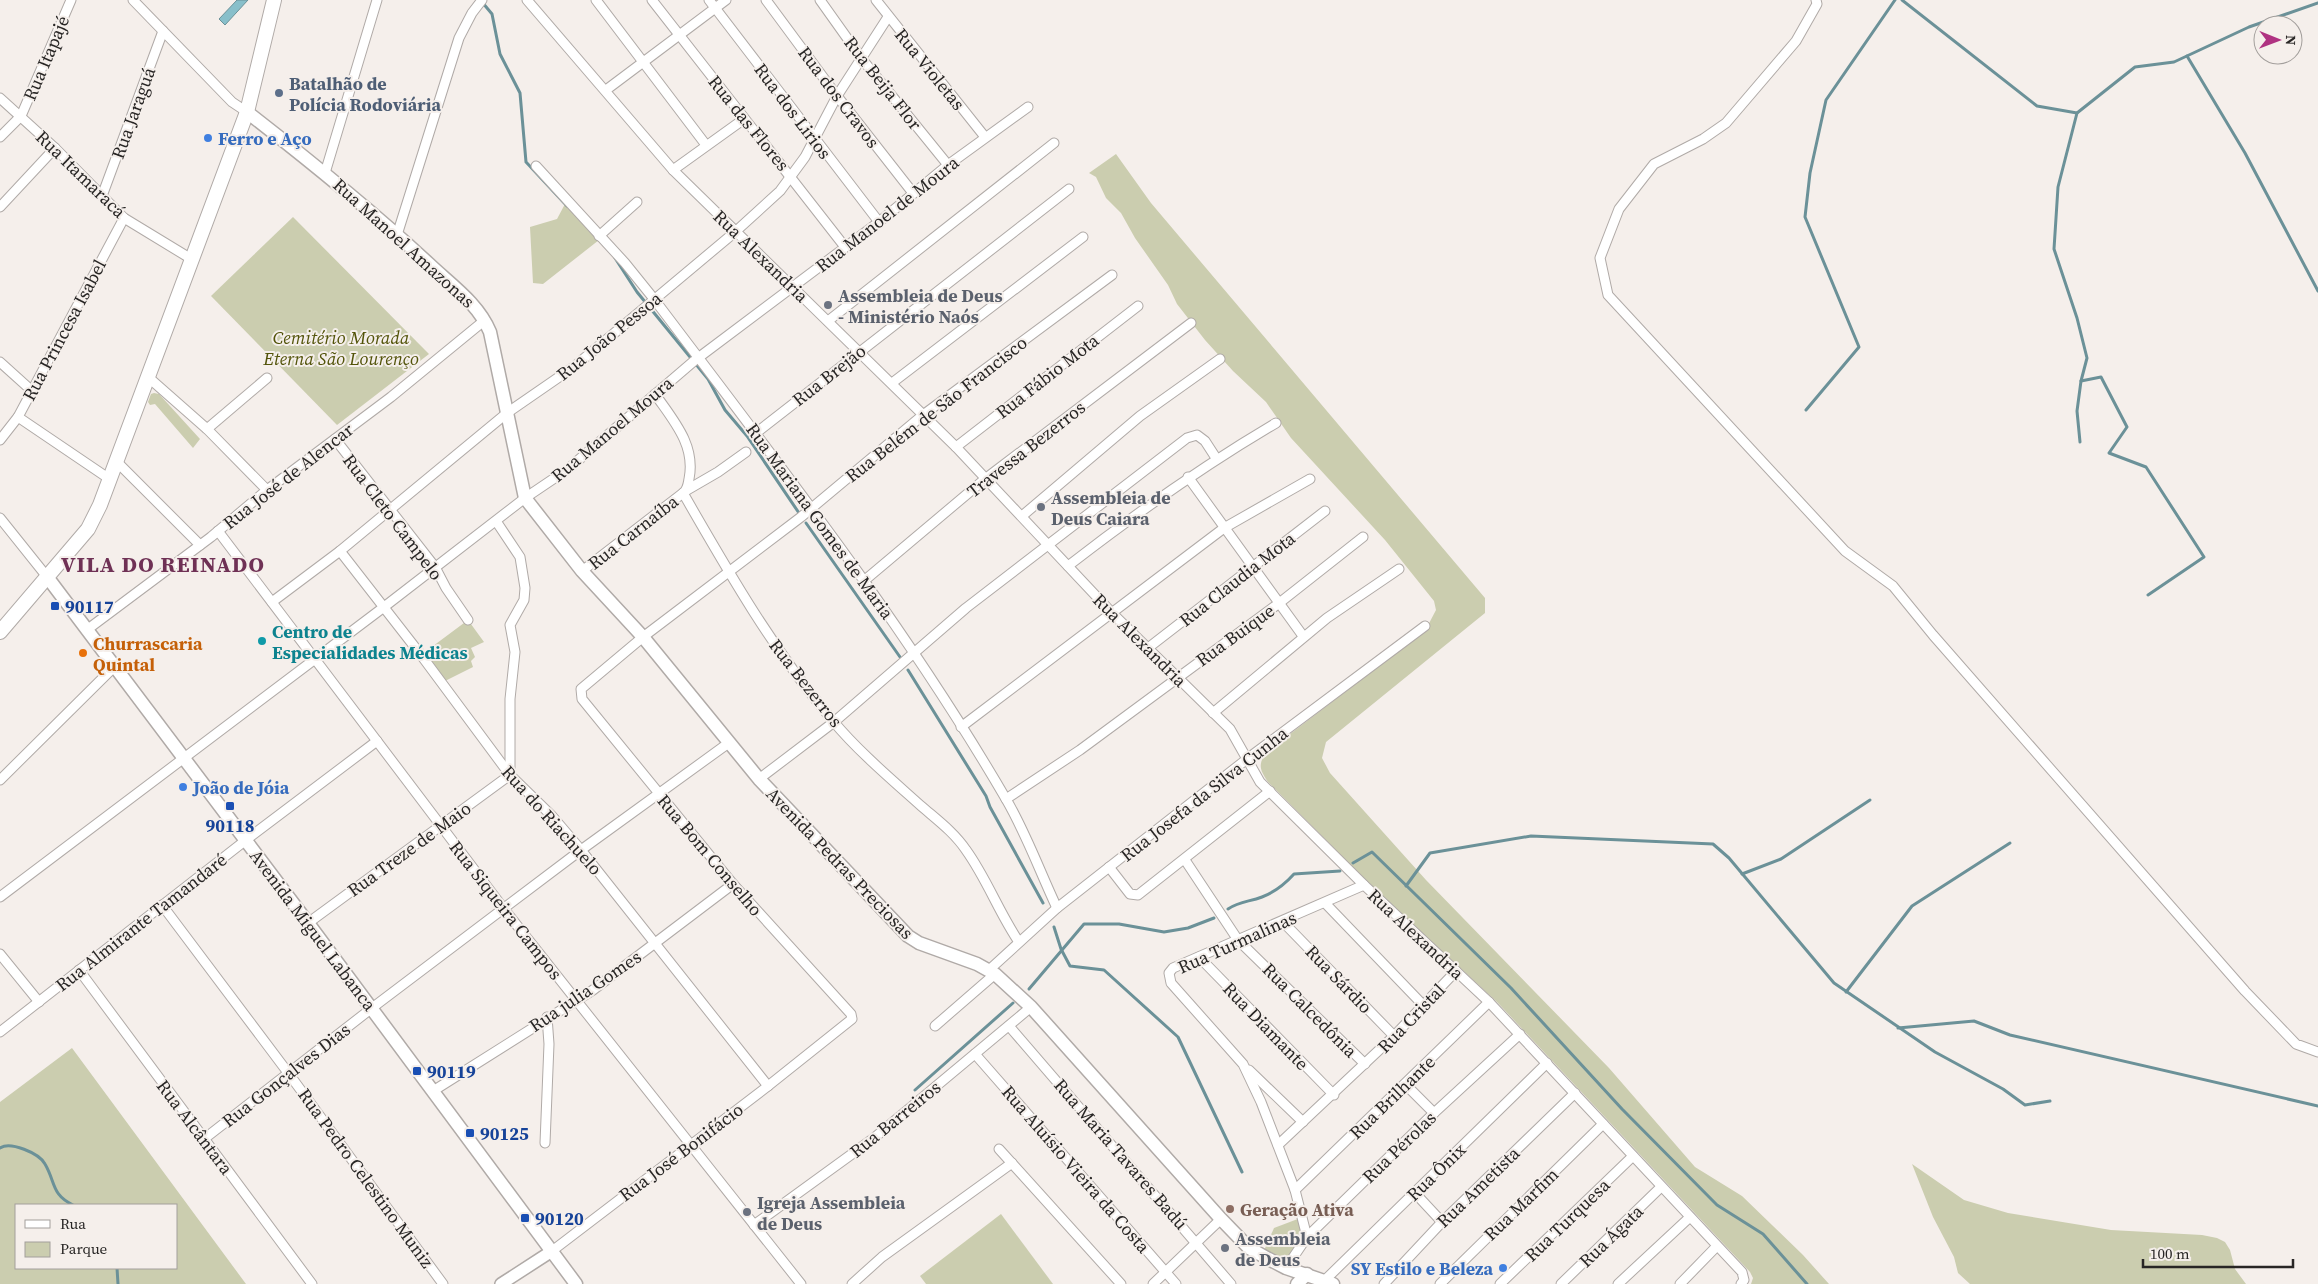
<svg xmlns="http://www.w3.org/2000/svg" width="2318" height="1284" font-family="'Source Serif 4',serif">
  <style>
    .green { fill: #cbcdaf; fill-rule: evenodd }
    .water { fill: #88bfca; stroke: #6b9198 }
    .lines { fill: none; stroke-linecap: round; stroke-linejoin: round }
    .stream { stroke: #6b9198; stroke-width: 3 }
    .minor-casing { stroke: #b0aaa7; stroke-width: 11 }
    .tertiary-casing { stroke: #b0aaa7; stroke-width: 14 }
    .secondary-casing { stroke: #b0aaa7; stroke-width: 15 }
    .primary-casing { stroke: #b0aaa7; stroke-width: 16 }
    .minor { stroke: #fff; stroke-width: 9 }
    .tertiary { stroke: #fff; stroke-width: 11 }
    .secondary { stroke: #fff; stroke-width: 12 }
    .primary { stroke: #fff; stroke-width: 14 }
    .service-dot { fill: #5c6f8a; stroke: #f5efeb; stroke-width: 2 }
    .shop-dot { fill: #3f7fe0; stroke: #f5efeb; stroke-width: 2 }
    .worship-dot { fill: #6b7280; stroke: #f5efeb; stroke-width: 2 }
    .transit-dot { fill: #1a4fb4; stroke: #f5efeb; stroke-width: 2 }
    .culture-dot { fill: #0f9aa8; stroke: #f5efeb; stroke-width: 2 }
    .food-dot { fill: #e8710a; stroke: #f5efeb; stroke-width: 2 }
    .education-dot { fill: #8d6e63; stroke: #f5efeb; stroke-width: 2 }
    .labels { text-anchor: middle; dominant-baseline: central; stroke-width: 4; stroke-linejoin: round; paint-order: stroke }
    .street-label { font-size: 18px; fill: #282625; stroke: #f5efeb }
    .service-label { font-size: 18px; font-weight: bold; fill: #4e5e75; stroke: #f5efeb; text-anchor: start }
    .shop-label { font-size: 18px; font-weight: bold; fill: #366cbe; stroke: #f5efeb; text-anchor: start }
    .worship-label { font-size: 18px; font-weight: bold; fill: #5b616d; stroke: #f5efeb; text-anchor: start }
    .park-label { font-size: 18px; font-style: italic; fill: #525309; stroke: #f5efeb }
    .transit-label { font-size: 18px; font-weight: bold; fill: #164399; stroke: #f5efeb; text-anchor: start }
    .culture-label { font-size: 18px; font-weight: bold; fill: #0d838f; stroke: #f5efeb; text-anchor: start }
    .food-label { font-size: 18px; font-weight: bold; fill: #c56008; stroke: #f5efeb; text-anchor: start }
    .education-label { font-size: 18px; font-weight: bold; fill: #785e54; stroke: #f5efeb; text-anchor: start }
    .district-label { font-size: 22px; font-weight: bold; letter-spacing: 1px; fill: #6f3155; stroke: #f5efeb }
  </style>
  <rect width="100%" height="100%" fill="#f5efeb"/>
  <g class="green">
    <path d="M1116,154L1151,203L1485,598V613L1326,742L1322,758L1330,773L1426,880L1609,1068L1695,1167L1742,1196L1803,1255L1829,1284H1751L1753,1278L1750,1272L1497,1002L1381,895L1268,782C1260,770 1258,766 1265,753L1425,631L1436,610L1434,601L1385,540L1291,438L1266,402L1233,371L1205,340L1177,304L1168,285L1135,238L1121,213L1106,198L1096,177L1089,173Z"/>
    <polygon points="565,204 599,240 543,284 533,283 530,227 557,219"/>
    <polygon points="293,217 429,354 337,425 211,296"/>
    <polygon points="154,393 159,394 200,439 193,448 155,404 150,405 148,402 151,394"/>
    <polygon points="468,620 484,642 471,648 475,657 471,661 473,667 441,683 421,655"/>
    <path d="M72,1048L246,1284H0V1102ZM16,1205H176V1268H16Z"/>
    <polygon points="1912,1164 1964,1200 2008,1213 2111,1230 2202,1235 2217,1238 2225,1242 2230,1250 2235,1269 2246,1284 1970,1284 1958,1273 1954,1257 1933,1217"/>
    <polygon points="1001,1214 1053,1284 926,1284 920,1276"/>
    <polygon points="1303,1217 1307,1237 1286,1268 1262,1255 1274,1228"/>
  </g>
  <polygon class="water" points="237,0 248,0 225,25 219,19"/>
  <g class="lines">
    <g class="stream">
      <polyline points="1902,0 2037,106 2077,113 2135,67 2174,62 2249,27 2318,3"/>
      <polyline points="482,2 492,14 500,54 520,93 526,162 567,206"/>
      <polyline points="2187,56 2245,153 2318,291"/>
      <polyline points="2077,113 2058,187 2054,249 2077,318 2087,358 2081,381 2077,411 2080,442"/>
      <polyline points="615,258 637,292 708,379 725,410 747,436 801,516"/>
      <polyline points="2081,381 2101,377 2127,427 2109,453 2146,467 2204,557 2148,595"/>
      <polyline points="1806,410 1859,347 1805,217 1810,173 1826,100 1895,0"/>
      <polyline points="806,523 900,657"/>
      <polyline points="908,670 986,796 990,807 1043,903"/>
      <polyline points="1353,863 1372,852 1511,988 1622,1109 1717,1205 1763,1234 1807,1284"/>
      <polyline points="1742,874 1781,859 1870,800"/>
      <polyline points="1406,886 1430,853 1531,836 1713,844 1729,858 1834,983 1935,1052 2003,1089 2025,1105 2050,1101"/>
      <path d="M1228,909C1240,901 1249,902 1262,897C1275,892 1285,884 1294,874L1340,871"/>
      <polyline points="1054,927 1061,949 1070,966 1104,970 1178,1037 1242,1172"/>
      <polyline points="1029,989 1084,924 1119,924 1164,932 1188,928 1214,918"/>
      <polyline points="1846,992 1912,906 2010,843"/>
      <polyline points="1898,1028 1974,1021 2010,1035 2318,1106"/>
      <polyline points="915,1090 1013,1003"/>
      <path d="M0,1148C10,1141 39,1153 45,1164C56,1183 51,1194 73,1205"/>
      <polyline points="117,1268 118,1284"/>
    </g>
    <defs>
      <g id="minor">
        <polyline points="133,0 232,102 247,112"/>
        <polyline points="527,0 673,170 956,447 1113,614 1230,729 1260,782 1364,885 1489,1002 1742,1272 1744,1280 1741,1284"/>
        <polyline points="596,0 706,145"/>
        <polyline points="652,0 845,247"/>
        <polyline points="709,0 879,222"/>
        <polyline points="766,0 837,96 913,193"/>
        <polyline points="820,0 862,59 948,165"/>
        <polyline points="876,0 985,137"/>
        <polyline points="1816,0 1817,4 1796,41 1726,123 1703,139 1654,164 1619,209 1600,258 1608,295 1845,551 1893,586 1933,635 2245,991 2296,1044 2318,1052"/>
        <polyline points="606,90 726,0"/>
        <polyline points="0,98 55,148 124,218 193,260"/>
        <polyline points="0,137 21,116 71,0"/>
        <path d="M536,166L625,263L654,299C777,462 903,622 1006,799C1026,833 1040,872 1057,908"/>
        <polyline points="673,170 744,119"/>
        <polyline points="325,173 377,0"/>
        <polyline points="102,196 163,31"/>
        <polyline points="0,207 55,148"/>
        <polyline points="397,235 459,38 472,13 482,0"/>
        <polyline points="599,236 637,202"/>
        <polyline points="828,321 1054,143"/>
        <polyline points="0,362 31,390"/>
        <polyline points="148,377 207,429 267,490"/>
        <polyline points="892,383 1083,237"/>
        <path d="M655,394C673,420 696,445 689,479C688,484 688,489 683,493C729,573 773,650 833,721C858,751 891,779 920,805C936,819 954,832 966,850C987,879 999,913 1019,942"/>
        <polyline points="18,417 111,480"/>
        <polyline points="207,429 267,378"/>
        <polyline points="756,433 1069,189"/>
        <polyline points="335,439 435,567 446,588 468,620"/>
        <polyline points="0,440 18,417 124,218"/>
        <polyline points="956,447 1138,306"/>
        <polyline points="117,462 200,545"/>
        <polyline points="1188,477 1303,636"/>
        <polyline points="687,490 718,472 746,452"/>
        <polyline points="1022,516 1140,416 1220,359"/>
        <polyline points="0,518 48,578"/>
        <polyline points="218,531 504,909 801,1284"/>
        <polyline points="340,551 421,655 510,775 552,816 581,850 768,1086"/>
        <path d="M1068,566C1135,514 1203,466 1276,423"/>
        <polyline points="582,571 683,493"/>
        <polyline points="865,580 985,479 1191,323"/>
        <polyline points="272,602 340,551 507,413 575,366 735,232 780,191 805,157 837,96 888,17"/>
        <polyline points="88,629 211,537 267,490 391,397 485,320"/>
        <polyline points="1148,648 1325,511"/>
        <polyline points="1213,713 1327,618 1399,569"/>
        <polyline points="961,727 1224,528 1310,479"/>
        <polyline points="759,779 834,722 966,608 1187,438 1197,435 1205,441 1216,458"/>
        <polyline points="0,780 116,665"/>
        <polyline points="1006,799 1080,750 1278,604 1363,537"/>
        <polyline points="1185,860 1238,940 1365,1064"/>
        <polyline points="1109,867 1130,894 1138,895 1270,791"/>
        <polyline points="0,897 384,607 525,498 568,469 694,361 879,222 948,165 1028,107"/>
        <polyline points="1325,903 1424,1006"/>
        <polyline points="162,905 289,1074 443,1284"/>
        <polyline points="1283,922 1394,1036"/>
        <polyline points="308,923 510,775 510,699 515,652 510,625 524,600 525,588 520,557 496,521"/>
        <polyline points="0,954 39,1002"/>
        <polyline points="1199,957 1334,1095"/>
        <polyline points="79,970 312,1284"/>
        <polyline points="989,970 1057,908 1247,759 1425,626"/>
        <polyline points="935,1026 995,974"/>
        <polyline points="1009,1026 1231,1284"/>
        <polyline points="0,1032 246,840 377,741"/>
        <polyline points="975,1054 1176,1284"/>
        <polyline points="1249,1070 1303,1122"/>
        <polyline points="1406,1085 1434,1113"/>
        <polyline points="433,1091 593,990 733,884"/>
        <polyline points="204,1139 372,1008 581,850 730,742"/>
        <polyline points="545,1143 549,1044 547,1017"/>
        <polyline points="1278,1145 1394,1036 1456,971"/>
        <polyline points="999,1149 1121,1284"/>
        <polyline points="1295,1190 1489,1002"/>
        <polyline points="1415,1193 1442,1222"/>
        <polyline points="754,1225 874,1138 1031,1007"/>
        <polyline points="1307,1237 1295,1190 1261,1102 1243,1064 1171,983 1169,973 1173,968 1364,885"/>
        <polyline points="552,1251 768,1086 852,1019 851,1014 733,884 582,699 581,689 643,637 801,517 923,415 1112,275"/>
        <polyline points="1286,1268 1307,1237 1434,1113 1520,1034"/>
        <polyline points="1325,1280 1547,1063"/>
        <polyline points="852,1284 882,1257 1012,1163"/>
        <polyline points="1153,1284 1221,1219"/>
        <polyline points="1384,1284 1442,1222 1575,1093"/>
        <polyline points="1440,1284 1603,1124"/>
        <polyline points="1500,1284 1633,1156"/>
        <polyline points="1561,1284 1661,1187"/>
        <polyline points="1618,1284 1690,1217"/>
        <polyline points="1680,1284 1717,1246"/>
      </g>
      <polyline id="tertiary" points="501,1284 552,1251"/>
      <g id="secondary">
        <path d="M247,112C310,161 371,210 429,264C451,285 478,303 490,332L525,498L582,571L643,637L759,779L908,936L919,943L977,964L995,974L1031,1007L1221,1219L1249,1248L1265,1257L1286,1268L1333,1284"/>
        <polyline points="48,578 308,923 576,1284"/>
        <polyline points="1297,1284 1307,1274"/>
      </g>
      <polyline id="primary" points="0,632 88,529 100,505 247,112 274,0"/>
    </defs>
    <use href="#minor" class="minor-casing"/>
    <use href="#tertiary" class="tertiary-casing"/>
    <use href="#secondary" class="secondary-casing"/>
    <use href="#primary" class="primary-casing"/>
    <use href="#minor" class="minor"/>
    <use href="#tertiary" class="tertiary"/>
    <use href="#secondary" class="secondary"/>
    <use href="#primary" class="primary"/>
  </g>
  <circle class="service-dot" cx="279" cy="93" r="5"/>
  <g class="shop-dot">
    <circle cx="208" cy="138" r="5"/>
    <circle cx="183" cy="787" r="5"/>
    <circle cx="1503" cy="1268" r="5"/>
  </g>
  <g class="worship-dot">
    <circle cx="828" cy="305" r="5"/>
    <circle cx="1041" cy="507" r="5"/>
    <circle cx="747" cy="1212" r="5"/>
    <circle cx="1225" cy="1248" r="5"/>
  </g>
  <g class="transit-dot">
    <rect x="50" y="601" width="10" height="10" rx="2.5"/>
    <rect x="225" y="801" width="10" height="10" rx="2.5"/>
    <rect x="412" y="1066" width="10" height="10" rx="2.5"/>
    <rect x="465" y="1128" width="10" height="10" rx="2.5"/>
    <rect x="520" y="1213" width="10" height="10" rx="2.5"/>
  </g>
  <circle class="culture-dot" cx="262" cy="641" r="5"/>
  <circle class="food-dot" cx="83" cy="653" r="5"/>
  <circle class="education-dot" cx="1230" cy="1209" r="5"/>
  <g class="labels">
    <g class="street-label">
      <text transform="translate(46 58) rotate(-67)">Rua Itapajé</text>
      <text transform="translate(930 69) rotate(51)">Rua Violetas</text>
      <text transform="translate(883 83) rotate(52)">Rua Beija Flor</text>
      <text transform="translate(839 97) rotate(53)">Rua dos Cravos</text>
      <text transform="translate(793 111) rotate(53)">Rua dos Lirios</text>
      <text transform="translate(133 113) rotate(-70)">Rua Jaraguá</text>
      <text transform="translate(749 123) rotate(51)">Rua das Flores</text>
      <text transform="translate(81 174) rotate(44)">Rua Itamaracá</text>
      <text transform="translate(887 214) rotate(-38)">Rua Manoel de Moura</text>
      <text transform="translate(404 243) rotate(42)">Rua Manoel Amazonas</text>
      <text transform="translate(761 256) rotate(44)">Rua Alexandria</text>
      <text transform="translate(64 330) rotate(-62)">Rua Princesa Isabel</text>
      <text transform="translate(609 336) rotate(-39)">Rua João Pessoa</text>
      <text transform="translate(829 375) rotate(-38)">Rua Brejão</text>
      <text transform="translate(1047 376) rotate(-38)">Rua Fábio Mota</text>
      <text transform="translate(936 409) rotate(-38)">Rua Belém de São Francisco</text>
      <text transform="translate(612 429) rotate(-40)">Rua Manoel Moura</text>
      <text transform="translate(1026 449) rotate(-38)">Travessa Bezerros</text>
      <text transform="translate(288 476) rotate(-38)">Rua José de Alencar</text>
      <text transform="translate(393 517) rotate(53)">Rua Cleto Campelo</text>
      <text transform="translate(820 521) rotate(54)">Rua Mariana Gomes de Maria</text>
      <text transform="translate(633 532) rotate(-38)">Rua Carnaíba</text>
      <text transform="translate(1237 579) rotate(-38)">Rua Claudia Mota</text>
      <text transform="translate(1235 635) rotate(-36)">Rua Buique</text>
      <text transform="translate(1140 640) rotate(45)">Rua Alexandria</text>
      <text transform="translate(806 683) rotate(52)">Rua Bezerros</text>
      <text transform="translate(1204 794) rotate(-38)">Rua Josefa da Silva Cunha</text>
      <text transform="translate(552 820) rotate(48)">Rua do Riachuelo</text>
      <text transform="translate(409 849) rotate(-36)">Rua Treze de Maio</text>
      <text transform="translate(710 855) rotate(50)">Rua Bom Conselho</text>
      <text transform="translate(840 863) rotate(46)">Avenida Pedras Preciosas</text>
      <text transform="translate(506 910) rotate(52)">Rua Siqueira Campos</text>
      <text transform="translate(141 922) rotate(-38)">Rua Almirante Tamandaré</text>
      <text transform="translate(313 930) rotate(53)">Avenida Miguel Labanca</text>
      <text transform="translate(1416 934) rotate(43)">Rua Alexandria</text>
      <text transform="translate(1237 942) rotate(-24)">Rua Turmalinas</text>
      <text transform="translate(1339 979) rotate(46)">Rua Sárdio</text>
      <text transform="translate(585 991) rotate(-34)">Rua julia Gomes</text>
      <text transform="translate(1310 1010) rotate(45)">Rua Calcedônia</text>
      <text transform="translate(1411 1018) rotate(-46)">Rua Cristal</text>
      <text transform="translate(1266 1026) rotate(46)">Rua Diamante</text>
      <text transform="translate(286 1075) rotate(-38)">Rua Gonçalves Dias</text>
      <text transform="translate(1392 1097) rotate(-44)">Rua Brilhante</text>
      <text transform="translate(895 1119) rotate(-39)">Rua Barreiros</text>
      <text transform="translate(195 1127) rotate(53)">Rua Alcântara</text>
      <text transform="translate(1399 1147) rotate(-44)">Rua Pérolas</text>
      <text transform="translate(681 1152) rotate(-37)">Rua José Bonifácio</text>
      <text transform="translate(1121 1154) rotate(49)">Rua Maria Tavares Badú</text>
      <text transform="translate(1076 1169) rotate(49)">Rua Aluísio Vieira da Costa</text>
      <text transform="translate(1436 1172) rotate(-44)">Rua Ônix</text>
      <text transform="translate(366 1178) rotate(54)">Rua Pedro Celestino Muniz</text>
      <text transform="translate(1478 1187) rotate(-44)">Rua Ametista</text>
      <text transform="translate(1521 1204) rotate(-44)">Rua Marfim</text>
      <text transform="translate(1567 1220) rotate(-44)">Rua Turquesa</text>
      <text transform="translate(1611 1236) rotate(-44)">Rua Ágata</text>
    </g>
    <g class="service-label">
      <text x="289" y="83">Batalhão de<tspan x="289" dy="21">Polícia Rodoviária</tspan></text>
    </g>
    <g class="shop-label">
      <text x="218" y="138">Ferro e Aço</text>
      <text x="193" y="787">João de Jóia</text>
      <text x="1493" y="1268" text-anchor="end">SY Estilo e Beleza</text>
    </g>
    <g class="worship-label">
      <text x="838" y="295">Assembleia de Deus<tspan x="838" dy="21">- Ministério Naós</tspan></text>
      <text x="1051" y="497">Assembleia de<tspan x="1051" dy="21">Deus Caiara</tspan></text>
      <text x="757" y="1202">Igreja Assembleia<tspan x="757" dy="21">de Deus</tspan></text>
      <text x="1235" y="1238">Assembleia<tspan x="1235" dy="21">de Deus</tspan></text>
    </g>
    <g class="park-label">
      <text x="341" y="337">Cemitério Morada<tspan x="341" dy="21">Eterna São Lourenço</tspan></text>
    </g>
    <g class="transit-label">
      <text x="65" y="606">90117</text>
      <text x="230" y="825" text-anchor="middle">90118</text>
      <text x="427" y="1071">90119</text>
      <text x="480" y="1133">90125</text>
      <text x="535" y="1218">90120</text>
    </g>
    <g class="culture-label">
      <text x="272" y="631">Centro de<tspan x="272" dy="21">Especialidades Médicas</tspan></text>
    </g>
    <g class="food-label">
      <text x="93" y="643">Churrascaria<tspan x="93" dy="21">Quintal</tspan></text>
    </g>
    <g class="education-label">
      <text x="1240" y="1209">Geração Ativa</text>
    </g>
    <g class="district-label">
      <text x="163" y="564">VILA DO REINADO</text>
    </g>
  </g>
  <rect x="15" y="1204" width="162" height="65" fill="#f5efeb" stroke="#a39f9c"/>
  <rect x="25" y="1220" width="25" height="8" fill="#ffffff" stroke="#a39f9c"/>
  <text x="60" y="1229" font-size="15" fill="#282625">Rua</text>
  <rect x="25" y="1242" width="25" height="15" fill="#cbcdaf" stroke="#a39f9c"/>
  <text x="60" y="1254" font-size="15" fill="#282625">Parque</text>
  <g transform="translate(2278 40) rotate(91)"><circle r="24" fill="#f5efeb" stroke="#a39f9c"/>
  <path d="M0-4L9 19L0 12L-9 19Z" fill="#af3281"/>
  <text y="-8" font-size="14" font-weight="bold" text-anchor="middle" fill="#282625">N</text>
  </g>
  <path d="M2143 1259v8h150v-8" fill="none" stroke="#282625" stroke-width="2.5"/>
  <text x="2150" y="1259" font-size="15" fill="#282625" stroke="#f5efeb" stroke-width="4" paint-order="stroke">100 m</text>
</svg>
